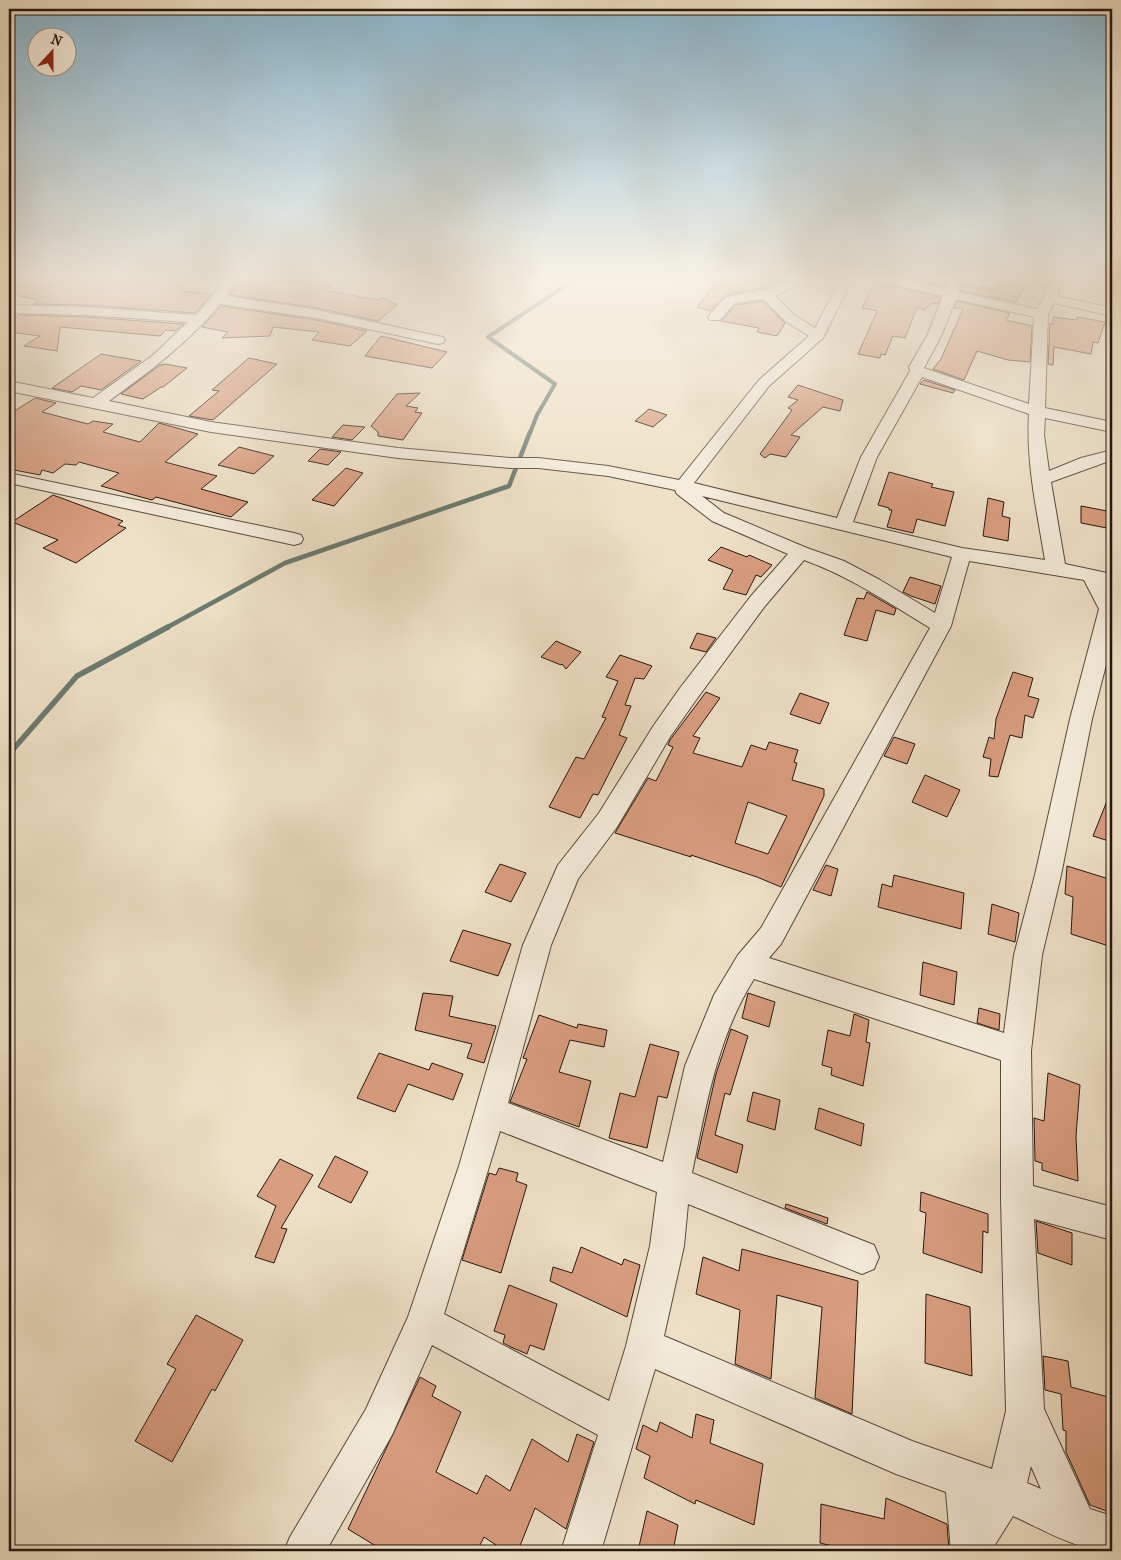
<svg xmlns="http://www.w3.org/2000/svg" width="1121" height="1560" font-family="'IM FELL French Canon',serif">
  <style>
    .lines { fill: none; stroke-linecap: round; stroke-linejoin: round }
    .stream-far2 { stroke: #6b7b70; stroke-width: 4 }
    .stream-far1 { stroke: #6b7b70; stroke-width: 4.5 }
    .stream { stroke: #6b7b70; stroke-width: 5.5 }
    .building { fill: #d99d7f; stroke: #25170f; fill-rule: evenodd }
    .minor-casing { stroke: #57493d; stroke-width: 2 }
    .minor { fill: #f4ebda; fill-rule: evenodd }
  </style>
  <rect width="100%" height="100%" fill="#eee0c6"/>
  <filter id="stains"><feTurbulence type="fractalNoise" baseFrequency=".004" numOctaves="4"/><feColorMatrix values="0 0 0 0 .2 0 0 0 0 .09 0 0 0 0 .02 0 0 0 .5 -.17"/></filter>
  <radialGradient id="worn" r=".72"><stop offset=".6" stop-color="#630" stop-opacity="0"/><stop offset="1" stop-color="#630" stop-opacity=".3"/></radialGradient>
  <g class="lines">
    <polyline class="stream-far2" points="530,433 537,415 555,384 488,337 577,278"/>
    <polyline class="stream-far1" points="166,628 285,563 509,486 530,432"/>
    <polyline class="stream" points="9,754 77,676 168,627"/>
  </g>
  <g class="building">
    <polygon points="9,278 120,282 124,278 192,278 181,291 212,294 195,313 86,305 34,304 39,300 9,294"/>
    <polygon points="259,278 286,281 287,279 332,286 326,291 379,300 383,298 397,305 378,321 317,308 230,295 240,284 251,285"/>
    <polygon points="719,278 783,278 772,286 726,295 710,311 697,307"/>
    <polygon points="902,278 926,278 946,281 945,287"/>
    <polygon points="875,283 940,297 938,304 932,303 925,310 917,308 905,338 893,336 885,355 881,354 880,358 858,354 877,311 862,308"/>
    <polygon points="999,283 1024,287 1016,302 960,291 962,284 996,289"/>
    <polygon points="763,301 785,323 777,336 757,332 759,328 721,321 736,305"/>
    <polygon points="957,301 1010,313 1006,320 1032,326 1030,362 1008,360 977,351 964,380 933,369 941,359 963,309 954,308"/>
    <polygon points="221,306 317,320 367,331 350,346 312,340 319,332 273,327 270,336 222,338 228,332 202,327"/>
    <polygon points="19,315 86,317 184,324 175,331 166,330 160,336 60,327 57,351 24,346 40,336 9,332 9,323"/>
    <polygon points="1053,317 1077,320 1078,317 1105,322 1098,343 1093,342 1091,354 1054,347 1053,365 1048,364 1050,323 1053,324"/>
    <polygon points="381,336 447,352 432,368 365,356"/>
    <polygon points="101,354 141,361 101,390 81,386 72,392 52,388"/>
    <polygon points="249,358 277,364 213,420 189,416 219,391 212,390"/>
    <polygon points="165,364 187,368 163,387 161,387 143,399 121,394 160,365"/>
    <polygon points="924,380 955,390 953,393 920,384"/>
    <polygon points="798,385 843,400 840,411 823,407 791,435 800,437 786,457 770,454 765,458 760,454 792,410 788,408 798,400 788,397"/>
    <polygon points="420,393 406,406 418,408 415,412 422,413 403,440 378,436 378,432 371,426 397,394"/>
    <polygon points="35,398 56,403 42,412 88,424 93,421 113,424 103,432 140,442 159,423 198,434 165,462 217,476 201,489 248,502 231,517 156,497 152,500 101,486 119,473 79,462 76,465 65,464 53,473 42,470 40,475 9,469 9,409 16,410"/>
    <polygon points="649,409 667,415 653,427 635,421"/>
    <polygon points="343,425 365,427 352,440 332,437"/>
    <polygon points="239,447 274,456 254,474 218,465"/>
    <polygon points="320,449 341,452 328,465 308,461"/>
    <polygon points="346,468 363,473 334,506 312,500"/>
    <polygon points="889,472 933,484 931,487 954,492 945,526 917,519 913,533 887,527 892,510 889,510 889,508 878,505"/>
    <polygon points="53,495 123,521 118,525 126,528 76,563 43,548 58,540 12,522"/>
    <polygon points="988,498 1004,502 1002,516 1010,518 1008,541 983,536"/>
    <polygon points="1081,506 1112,512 1112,529 1081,523"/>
    <polygon points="721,547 747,557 749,555 772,565 761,577 756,575 746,595 723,589 733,570 708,560"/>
    <polygon points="910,577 941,586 935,604 911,596 903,592"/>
    <polygon points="867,592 896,609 894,615 876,610 867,641 844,635 857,598 864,599"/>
    <polygon points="697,633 716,638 706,652 690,648"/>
    <polygon points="556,641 581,652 566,669 562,664 561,665 541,657"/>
    <polygon points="620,655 652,666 644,679 635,678 625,705 631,706 619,735 627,738 598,795 593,794 580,818 549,807 576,757 584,759 606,718 602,717 618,681 606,677"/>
    <polygon points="1013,672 1033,678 1028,696 1039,699 1033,718 1025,715 1022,738 1010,735 998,777 989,776 991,759 983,757 989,737 994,739 996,719"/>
    <path d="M706,692L720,698L693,736L700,738L693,753L742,767L751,745L766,750L769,742L798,750L794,762L797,763L792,780L824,789V796L781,887L757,877L691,855V857L615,833L648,778L656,781L673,747L668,745L670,740ZM748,802L787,816L768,854L735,843Z"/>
    <polygon points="800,693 829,703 820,724 790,714"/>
    <polygon points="894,737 915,744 907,764 884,756"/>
    <polygon points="925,775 960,790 947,817 912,802"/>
    <polygon points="1111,791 1112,791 1112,842 1093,836"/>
    <polygon points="500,864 526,873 511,902 485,892"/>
    <polygon points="826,865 838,869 831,896 813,890"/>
    <polygon points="1067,866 1112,880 1112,947 1071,934 1073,897 1065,894"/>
    <polygon points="894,875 964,893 961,929 878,907 882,884 892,887"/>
    <polygon points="992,904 1019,913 1015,942 988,934"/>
    <polygon points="463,930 511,944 498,976 450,961"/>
    <polygon points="923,962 957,972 954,1005 920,995"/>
    <polygon points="423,993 453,996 449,1016 496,1026 484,1063 467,1058 472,1044 415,1030"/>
    <polygon points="748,993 775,1002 769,1027 742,1018"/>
    <polygon points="979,1008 1000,1014 999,1030 977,1023"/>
    <polygon points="854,1014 869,1020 866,1042 870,1043 863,1086 831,1075 832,1068 822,1065 828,1030 850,1036"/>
    <polygon points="539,1015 577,1028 578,1024 607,1030 604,1047 570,1040 559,1072 591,1081 579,1127 510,1102 527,1059 523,1058"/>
    <polygon points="731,1029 748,1036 730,1095 725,1093 715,1135 743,1145 737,1173 697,1158 716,1074"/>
    <polygon points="650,1044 679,1052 667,1098 658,1096 647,1148 609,1138 620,1093 635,1097"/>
    <polygon points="379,1053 429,1070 432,1063 463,1074 453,1100 408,1084 395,1112 357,1098"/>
    <polygon points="1048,1073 1080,1085 1076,1136 1078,1181 1042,1170 1042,1163 1035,1161 1034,1118 1044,1121"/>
    <polygon points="753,1092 780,1100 775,1130 747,1121"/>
    <polygon points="819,1108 864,1124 861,1146 815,1129"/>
    <polygon points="335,1156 368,1172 351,1203 318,1187"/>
    <polygon points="280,1159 313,1175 281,1228 287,1229 274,1263 255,1257 276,1206 257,1196"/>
    <polygon points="499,1168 518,1173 516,1181 527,1185 501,1273 462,1260 489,1173 496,1175"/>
    <polygon points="921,1192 988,1214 988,1233 983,1231 982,1273 923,1253 926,1213 920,1211"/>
    <polygon points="786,1204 828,1218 827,1224 785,1208"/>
    <polygon points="1036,1221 1072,1233 1072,1265 1038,1253"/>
    <polygon points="581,1247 622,1265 624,1259 640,1265 627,1317 550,1281 553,1267 572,1273"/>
    <polygon points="742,1249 858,1281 852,1414 815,1398 822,1307 777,1295 771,1379 735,1364 740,1310 696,1294 703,1257 739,1271"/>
    <polygon points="509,1285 557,1304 544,1350 530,1345 527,1354 511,1347 503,1343 505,1335 494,1331"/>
    <polygon points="926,1294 970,1307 972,1376 925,1363"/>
    <polygon points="196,1315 243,1340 215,1391 212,1389 172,1462 135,1441 176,1369 167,1364"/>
    <polygon points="1043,1356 1068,1361 1071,1387 1112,1398 1112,1513 1090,1505 1066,1452 1066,1431 1063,1430 1061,1394 1045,1390"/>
    <polygon points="420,1377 436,1386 432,1396 461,1412 436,1472 477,1494 486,1475 510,1491 532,1439 568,1462 577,1434 594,1442 566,1529 535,1508 518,1551 505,1551 484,1537 477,1551 384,1551 348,1529"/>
    <polygon points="696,1414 714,1420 710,1443 763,1464 754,1525 696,1500 695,1504 644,1478 650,1456 636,1449 643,1425 657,1432 660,1422 692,1438"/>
    <polygon points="886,1498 947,1524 949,1551 854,1551 820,1543 821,1504 884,1519"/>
    <polygon points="647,1511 678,1525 673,1551 638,1551"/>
  </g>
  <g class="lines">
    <defs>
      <g id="minor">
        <path d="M227,278H241L226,296L317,310L438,336L443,337L445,340L443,343L438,344L317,318L220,304C188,343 149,372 109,401L211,422L398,448L510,458H538L608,466L679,480L759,380L809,336L785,321L764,299L735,303L720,320H710L708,317L710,314L726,297L773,288L794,278H809L808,281L775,296L794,315L815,328L841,278H853L823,338L769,386L694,483L837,518L861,457L910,371L909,367L927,336L943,296L873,281L872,278H894L946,289L949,278H961L958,292L1037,309L1043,298L1050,278H1062L1057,296L1112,308V316L1054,303L1048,314L1045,408L1112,422V432L1045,418L1044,435L1049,471L1081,458L1112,450V460L1051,482L1065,564L1112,574V586L1106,585L1112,596V642L1092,719L1061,875L1042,955L1031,1051L1033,1186L1112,1207V1240L1034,1219L1044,1409L1090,1509L1112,1516V1551C1078,1551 1044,1530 1013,1516L991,1551H951L946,1492L896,1474L655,1369L601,1551H561L598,1435L432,1345L392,1435L326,1551H284L290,1537L366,1409L408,1317L459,1166L523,945L558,865L599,813L654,725L680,688L751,596L788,554L712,521L677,494L675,490L608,476L538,468H510L398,458L211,432L9,391V381L93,398L152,356L188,322L86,315L9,313V305L86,307L196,315ZM956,299L1034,317L1029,404L924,368L941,336ZM922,377L1029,414C1026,463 1037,512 1045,560L962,548L853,522L877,457ZM702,496L952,557L935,613L880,580L844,561L807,548L724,513ZM804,560C849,576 889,603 930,628L761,928L738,955L714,995L685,1066L663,1162L508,1103L551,945L578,879L617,827L670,737L696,700L765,606ZM969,561L1084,580L1099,609L1070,719L1035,875L1014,955L1004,1033L769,958L781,944L951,626ZM754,979L1001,1060V1198L1006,1411L992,1469L912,1441L664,1336L684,1246L688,1204L862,1274L874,1269L879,1257L874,1245L692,1173C706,1106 717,1038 754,979ZM500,1131L657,1192L650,1246L626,1346L609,1401L444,1314ZM1031,1466L1041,1489L1027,1483Z"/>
        <polygon points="9,473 294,533 301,535 303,539 301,543 294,545 9,483"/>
      </g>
    </defs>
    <use href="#minor" class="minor-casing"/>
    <use href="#minor" class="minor"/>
  </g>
  <linearGradient id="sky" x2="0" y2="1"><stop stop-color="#89b8d2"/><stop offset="0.56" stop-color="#f7f1e5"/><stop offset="1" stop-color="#f7f1e5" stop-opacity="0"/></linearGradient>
  <rect width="1121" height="496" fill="url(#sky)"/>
  <rect width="1121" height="1560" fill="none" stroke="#eee0c6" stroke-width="30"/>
  <rect x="10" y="10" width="1101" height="1540" fill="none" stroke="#25170f" stroke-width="2.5"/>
  <rect x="15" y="15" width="1091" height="1530" fill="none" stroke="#25170f"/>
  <g transform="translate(52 52) rotate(21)"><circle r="24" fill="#f4ebda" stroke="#a19689"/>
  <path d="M0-4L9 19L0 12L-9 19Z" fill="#8f2418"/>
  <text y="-8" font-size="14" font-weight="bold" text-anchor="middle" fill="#25170f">N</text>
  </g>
  <rect width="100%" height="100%" filter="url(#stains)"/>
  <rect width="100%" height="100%" fill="url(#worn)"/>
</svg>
